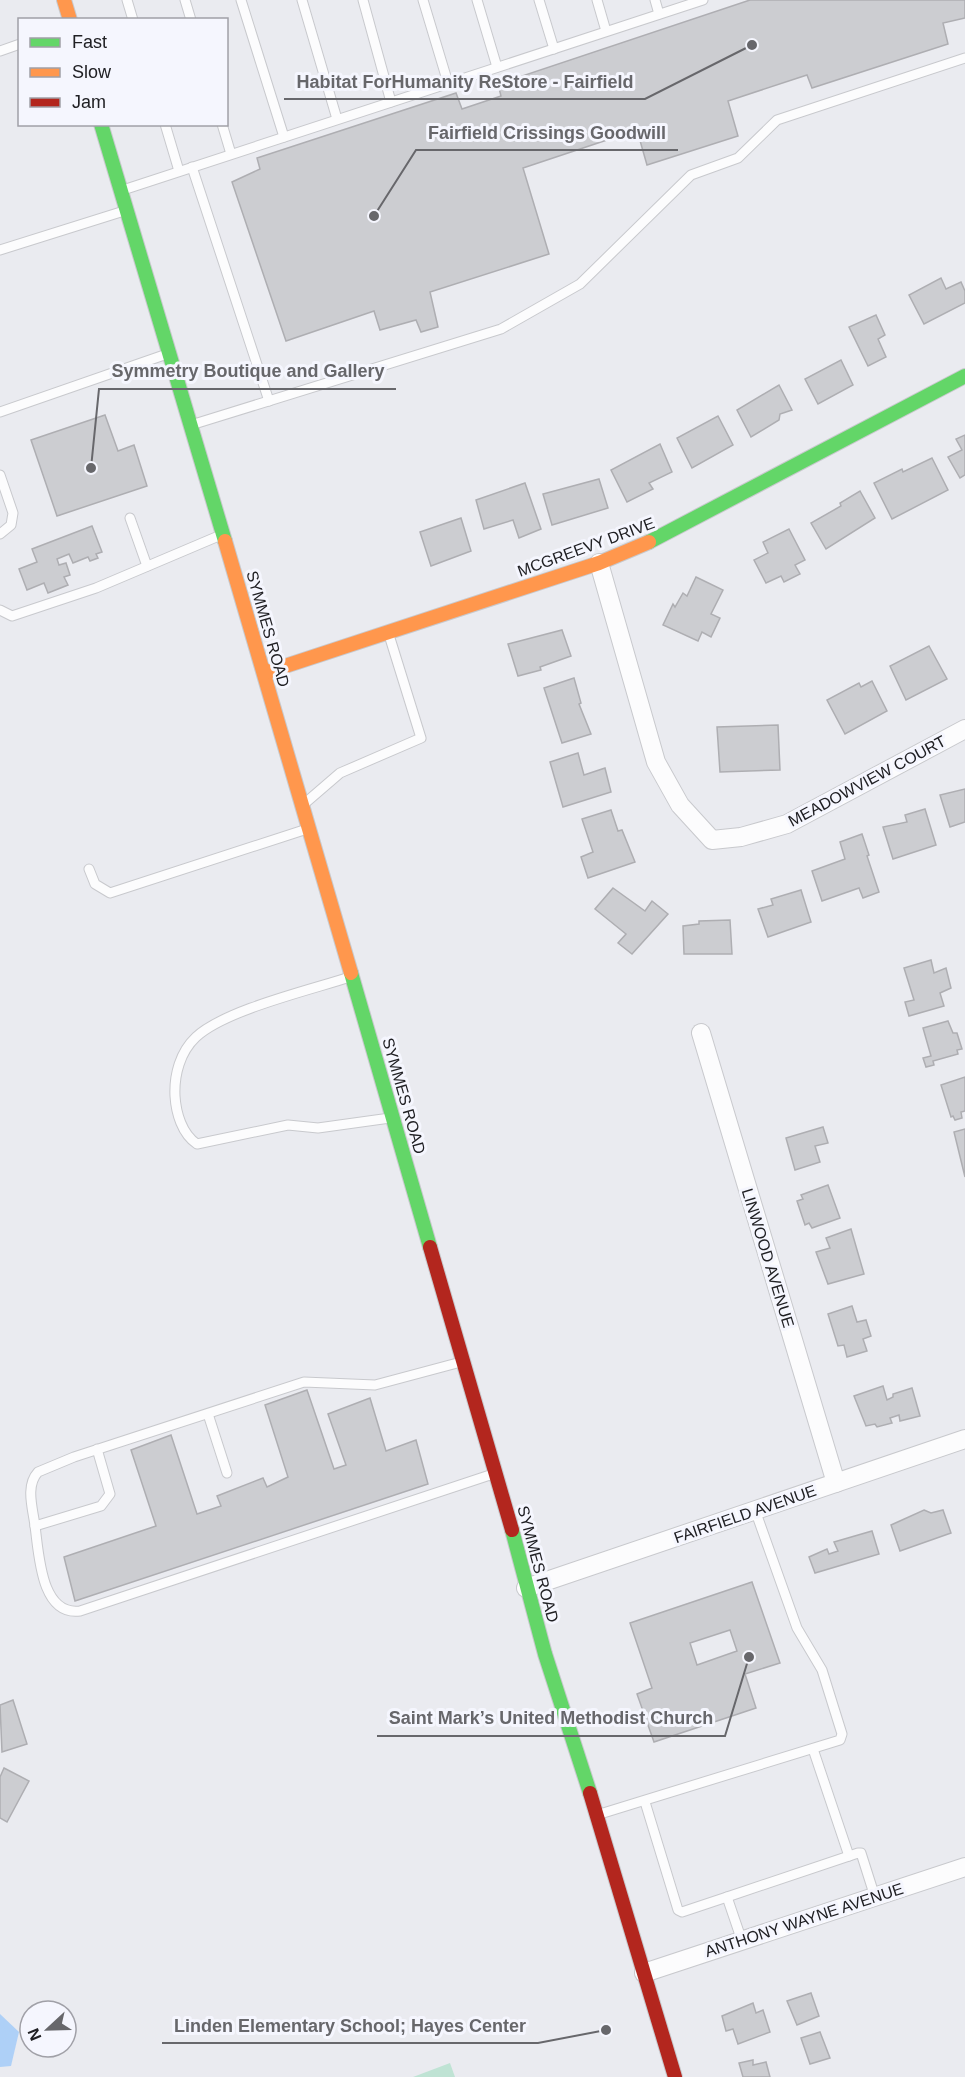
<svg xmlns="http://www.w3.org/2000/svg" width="965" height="2077" font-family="Arial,sans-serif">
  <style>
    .green { fill: #bfe3d4 }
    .water { fill: #aed0f7 }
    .building { fill: #cccdd1; stroke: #aeaeb2; stroke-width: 1.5; fill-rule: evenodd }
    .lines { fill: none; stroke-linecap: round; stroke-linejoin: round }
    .lane-casing { stroke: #c8c9cd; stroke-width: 11 }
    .street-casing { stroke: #c8c9cd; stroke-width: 20 }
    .fast-casing { stroke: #c8c9cd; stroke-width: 16 }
    .slow-casing { stroke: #c8c9cd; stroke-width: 16 }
    .jam-casing { stroke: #c8c9cd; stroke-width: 16 }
    .lane { stroke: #fcfcfd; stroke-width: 9 }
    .street { stroke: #fcfcfd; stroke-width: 18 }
    .fast { stroke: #63d668; stroke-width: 14 }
    .slow { stroke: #ff974d; stroke-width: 14 }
    .jam { stroke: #b3261e; stroke-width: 14 }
    .labels { text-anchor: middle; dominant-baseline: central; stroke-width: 6; stroke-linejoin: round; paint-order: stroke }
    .street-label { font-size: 16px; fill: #202024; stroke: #f5f6fe }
    .leader { fill: none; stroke: #67676b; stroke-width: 2 }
    .callout-dot { fill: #67676b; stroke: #f5f6fe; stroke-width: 2 }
    .callout-label { font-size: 18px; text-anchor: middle; font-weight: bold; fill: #67676b; stroke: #f5f6fe; stroke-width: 6; stroke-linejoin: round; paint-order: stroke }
  </style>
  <rect width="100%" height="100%" fill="#eaebf0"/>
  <polygon class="green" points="450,2063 455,2077 413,2077"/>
  <polygon class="water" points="0,2014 19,2032 11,2066 0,2067"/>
  <g class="building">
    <polygon points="750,0 965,0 965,18 943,23 948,44 812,88 807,75 728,101 738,136 647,165 637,130 523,168 549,254 430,292 438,327 421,332 416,320 380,330 374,311 286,341 232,182 260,169 257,158 456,93 462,109 501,96 498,84"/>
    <polygon points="941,278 946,289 961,282 965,291 965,303 924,324 909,295"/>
    <polygon points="876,315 885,335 878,339 886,357 868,366 849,327"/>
    <polygon points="841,360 853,385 818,404 805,379"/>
    <polygon points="779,385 792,410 780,414 779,420 751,437 737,410"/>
    <polygon points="105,415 118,451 134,445 147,486 57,516 31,440"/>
    <polygon points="718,416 733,445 692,468 677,438"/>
    <polygon points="965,435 965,475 960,478 948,457 962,450 956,439"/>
    <polygon points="660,444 672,472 649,483 653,489 627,502 611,470"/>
    <polygon points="932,458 948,490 892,519 874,483 902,469 903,472"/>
    <polygon points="599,479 608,508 552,525 543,494"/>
    <polygon points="525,483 541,529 519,538 513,520 484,529 476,500"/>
    <polygon points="860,491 875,518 826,549 811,523 841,506 840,503"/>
    <polygon points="461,518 471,551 431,566 420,532"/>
    <polygon points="92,526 102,552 96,554 98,558 90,561 88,557 73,563 69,554 57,559 59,565 66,563 70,575 64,577 68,585 48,593 44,583 27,590 19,569 37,562 32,549"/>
    <polygon points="789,529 805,560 795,565 800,574 784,582 781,576 766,583 754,560 768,553 763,542"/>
    <polygon points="696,577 723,590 711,614 720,618 711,637 702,632 698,641 663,625 673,604 675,607 683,593 687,596"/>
    <polygon points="562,630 571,656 540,667 541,670 518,676 508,644"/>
    <polygon points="929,646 947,679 906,700 890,666"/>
    <polygon points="574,678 581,703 579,704 591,734 562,743 544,688"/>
    <polygon points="872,681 887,711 845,734 827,700 859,683 861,687"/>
    <polygon points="778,725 780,770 720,772 717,727"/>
    <polygon points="578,753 584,775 605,768 611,792 563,807 550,762"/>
    <polygon points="965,789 965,822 950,827 940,795"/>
    <polygon points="925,809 936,845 893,859 883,827 907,822 905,815"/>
    <polygon points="611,810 618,831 622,830 635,862 588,878 581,857 593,852 582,819"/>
    <polygon points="862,834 869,855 867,856 879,892 863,898 859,888 822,901 812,871 845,859 840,842"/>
    <polygon points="613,888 645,911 652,901 668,914 632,954 618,943 626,934 595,909"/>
    <polygon points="801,890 811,922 768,937 758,909 773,905 771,899"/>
    <polygon points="730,920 732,954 684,954 683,926 699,924 699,921"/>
    <polygon points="931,960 934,973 946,968 951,988 940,993 944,1006 909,1016 905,1002 914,1000 904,968"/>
    <polygon points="948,1021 953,1033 957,1033 962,1049 957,1050 958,1054 933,1061 934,1065 926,1067 923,1058 931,1056 923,1028"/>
    <polygon points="965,1077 965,1111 961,1112 962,1118 955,1120 953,1116 951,1117 941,1085"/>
    <polygon points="823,1127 828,1143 815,1146 820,1162 795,1170 786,1138"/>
    <polygon points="965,1129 965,1177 954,1132"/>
    <polygon points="828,1185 840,1218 812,1228 809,1223 805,1225 797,1201 803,1199 801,1195"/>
    <polygon points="851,1229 864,1274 828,1284 816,1252 830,1248 826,1238"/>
    <polygon points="852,1306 857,1322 866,1320 871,1336 863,1339 867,1351 847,1357 844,1345 838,1346 828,1314"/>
    <polygon points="883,1386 887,1400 893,1397 893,1394 912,1388 920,1416 900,1421 899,1415 890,1418 892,1423 877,1427 875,1424 866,1426 854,1396"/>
    <polygon points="307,1390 334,1469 346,1465 328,1414 370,1398 386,1451 416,1440 428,1484 75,1601 64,1557 156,1526 131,1450 171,1435 197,1514 221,1506 217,1496 263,1478 267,1487 288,1477 265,1405"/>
    <polygon points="924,1510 931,1513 943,1510 951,1533 900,1551 891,1525"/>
    <polygon points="872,1531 879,1554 815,1573 809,1557 827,1549 829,1554 838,1551 834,1542"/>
    <path d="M752,1582L780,1663L745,1674L756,1708L654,1742L637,1694L652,1688L630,1623ZM730,1630L737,1651L697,1665L690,1643Z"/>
    <polygon points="13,1700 27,1744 2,1752 0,1705"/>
    <polygon points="4,1768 29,1781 7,1822 0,1818 0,1777"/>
    <polygon points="811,1993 819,2016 797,2025 787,2001"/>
    <polygon points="753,2003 756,2013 763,2010 770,2032 738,2044 733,2029 726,2031 722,2016"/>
    <polygon points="820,2032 830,2058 810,2064 801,2038"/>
    <polygon points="753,2060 753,2065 766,2062 770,2077 743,2077 739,2063"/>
  </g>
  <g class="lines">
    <defs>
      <g id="lane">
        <polyline points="127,0 133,20"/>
        <polyline points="185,0 191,20"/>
        <polyline points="241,0 284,137"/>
        <polyline points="302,0 337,119"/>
        <polyline points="363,0 391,102"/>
        <polyline points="423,0 448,83"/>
        <polyline points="477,0 497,67"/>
        <polyline points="539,0 554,49"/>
        <polyline points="597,0 606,31"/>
        <polyline points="655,0 659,14"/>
        <polyline points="0,51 20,44"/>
        <polyline points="165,124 179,171"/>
        <polyline points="222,124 231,154"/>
        <polyline points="192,167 269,401"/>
        <polyline points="123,190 703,0"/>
        <polyline points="0,250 124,211"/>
        <polyline points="0,412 167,354"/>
        <polyline points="191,425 501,329 580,284 691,175 738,158 777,120 965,58"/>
        <polyline points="0,475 13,513 11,525 0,534"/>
        <polyline points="130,518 147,566"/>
        <polyline points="0,610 12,616 96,588 221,535"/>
        <polyline points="304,804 340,773 421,738 389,635"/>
        <polyline points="89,869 95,884 110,893 307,829"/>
        <path d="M350,977C310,990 225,1010 196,1037C180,1052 174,1075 175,1096C176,1113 182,1134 197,1144L288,1125L318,1128L390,1118"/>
        <polyline points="208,1414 227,1473"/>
        <path d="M97,1449L110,1494L101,1506L35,1526C33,1509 25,1486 38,1472L74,1457L304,1382L375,1385L461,1362"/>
        <path d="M35,1526C39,1555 41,1616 80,1611L493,1474"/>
        <polyline points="813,1749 849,1856"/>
        <polyline points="645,1802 678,1910 682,1912 727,1897 742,1941"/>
        <polyline points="600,1814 840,1740 842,1734 822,1670 797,1628 755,1510"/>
        <polyline points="727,1897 858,1853 861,1853 875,1897"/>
      </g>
      <g id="street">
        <polyline points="599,563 656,762 680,805 712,840 741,837 787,824 965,729"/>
        <polyline points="701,1033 836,1483"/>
        <polyline points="526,1588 965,1439"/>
        <polyline points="644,1973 965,1867"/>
      </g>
      <g id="fast">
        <polyline points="101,124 225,541"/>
        <polyline points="649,542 965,376"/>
        <polyline points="351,973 430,1247"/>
        <polyline points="512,1530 545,1654 590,1793"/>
      </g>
      <g id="slow">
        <polyline points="64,0 70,20"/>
        <polyline points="225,541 351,973"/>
        <polyline points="264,673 599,563 649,542"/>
      </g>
      <g id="jam">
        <polyline points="430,1247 512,1530"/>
        <polyline points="590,1793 675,2077"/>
      </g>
    </defs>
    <use href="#lane" class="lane-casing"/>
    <use href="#street" class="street-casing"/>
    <use href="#fast" class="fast-casing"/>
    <use href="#slow" class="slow-casing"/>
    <use href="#jam" class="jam-casing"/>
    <use href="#lane" class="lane"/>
    <use href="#street" class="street"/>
    <use href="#fast" class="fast"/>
    <use href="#slow" class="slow"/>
    <use href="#jam" class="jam"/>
  </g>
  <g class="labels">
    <g class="street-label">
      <text transform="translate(586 547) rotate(-20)">MCGREEVY DRIVE</text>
      <text transform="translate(268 629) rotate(74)">SYMMES ROAD</text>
      <text transform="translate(867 781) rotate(-28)">MEADOWVIEW COURT</text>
      <text transform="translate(404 1096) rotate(74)">SYMMES ROAD</text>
      <text transform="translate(768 1258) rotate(73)">LINWOOD AVENUE</text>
      <text transform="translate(745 1514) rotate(-19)">FAIRFIELD AVENUE</text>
      <text transform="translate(538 1564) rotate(75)">SYMMES ROAD</text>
      <text transform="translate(804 1920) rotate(-18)">ANTHONY WAYNE AVENUE</text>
    </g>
  </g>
  <path class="leader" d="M752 45L645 99H284M374 216L416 150H678M91 468L99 389H396M749 1657L725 1736H377M606 2030L538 2043H162"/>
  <g class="callout-dot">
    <circle cx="752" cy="45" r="6"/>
    <circle cx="374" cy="216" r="6"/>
    <circle cx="91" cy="468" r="6"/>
    <circle cx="749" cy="1657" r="6"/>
    <circle cx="606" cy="2030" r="6"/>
  </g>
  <g class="callout-label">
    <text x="465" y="88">Habitat ForHumanity ReStore - Fairfield</text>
    <text x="547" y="139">Fairfield Crissings Goodwill</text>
    <text x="248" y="377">Symmetry Boutique and Gallery</text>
    <text x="551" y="1724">Saint Mark’s United Methodist Church</text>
    <text x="350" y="2032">Linden Elementary School; Hayes Center</text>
  </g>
  <rect x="18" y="18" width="210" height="108" fill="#f5f6fe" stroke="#a0a0a7" stroke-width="1.5"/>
  <rect x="30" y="38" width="30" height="9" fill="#63d668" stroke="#a0a0a7" stroke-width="1.5"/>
  <text x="72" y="48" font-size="18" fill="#202024">Fast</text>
  <rect x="30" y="68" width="30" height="9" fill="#ff974d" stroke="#a0a0a7" stroke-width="1.5"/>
  <text x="72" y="78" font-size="18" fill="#202024">Slow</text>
  <rect x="30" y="98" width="30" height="9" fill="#b3261e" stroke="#a0a0a7" stroke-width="1.5"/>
  <text x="72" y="108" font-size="18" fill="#202024">Jam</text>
  <g transform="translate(48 2029) rotate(248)"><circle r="28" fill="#f5f6fe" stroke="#a0a0a7" stroke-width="1.5"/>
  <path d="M0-4.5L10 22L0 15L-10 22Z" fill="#67676b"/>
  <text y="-9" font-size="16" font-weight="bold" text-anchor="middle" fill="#202024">N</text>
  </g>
</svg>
